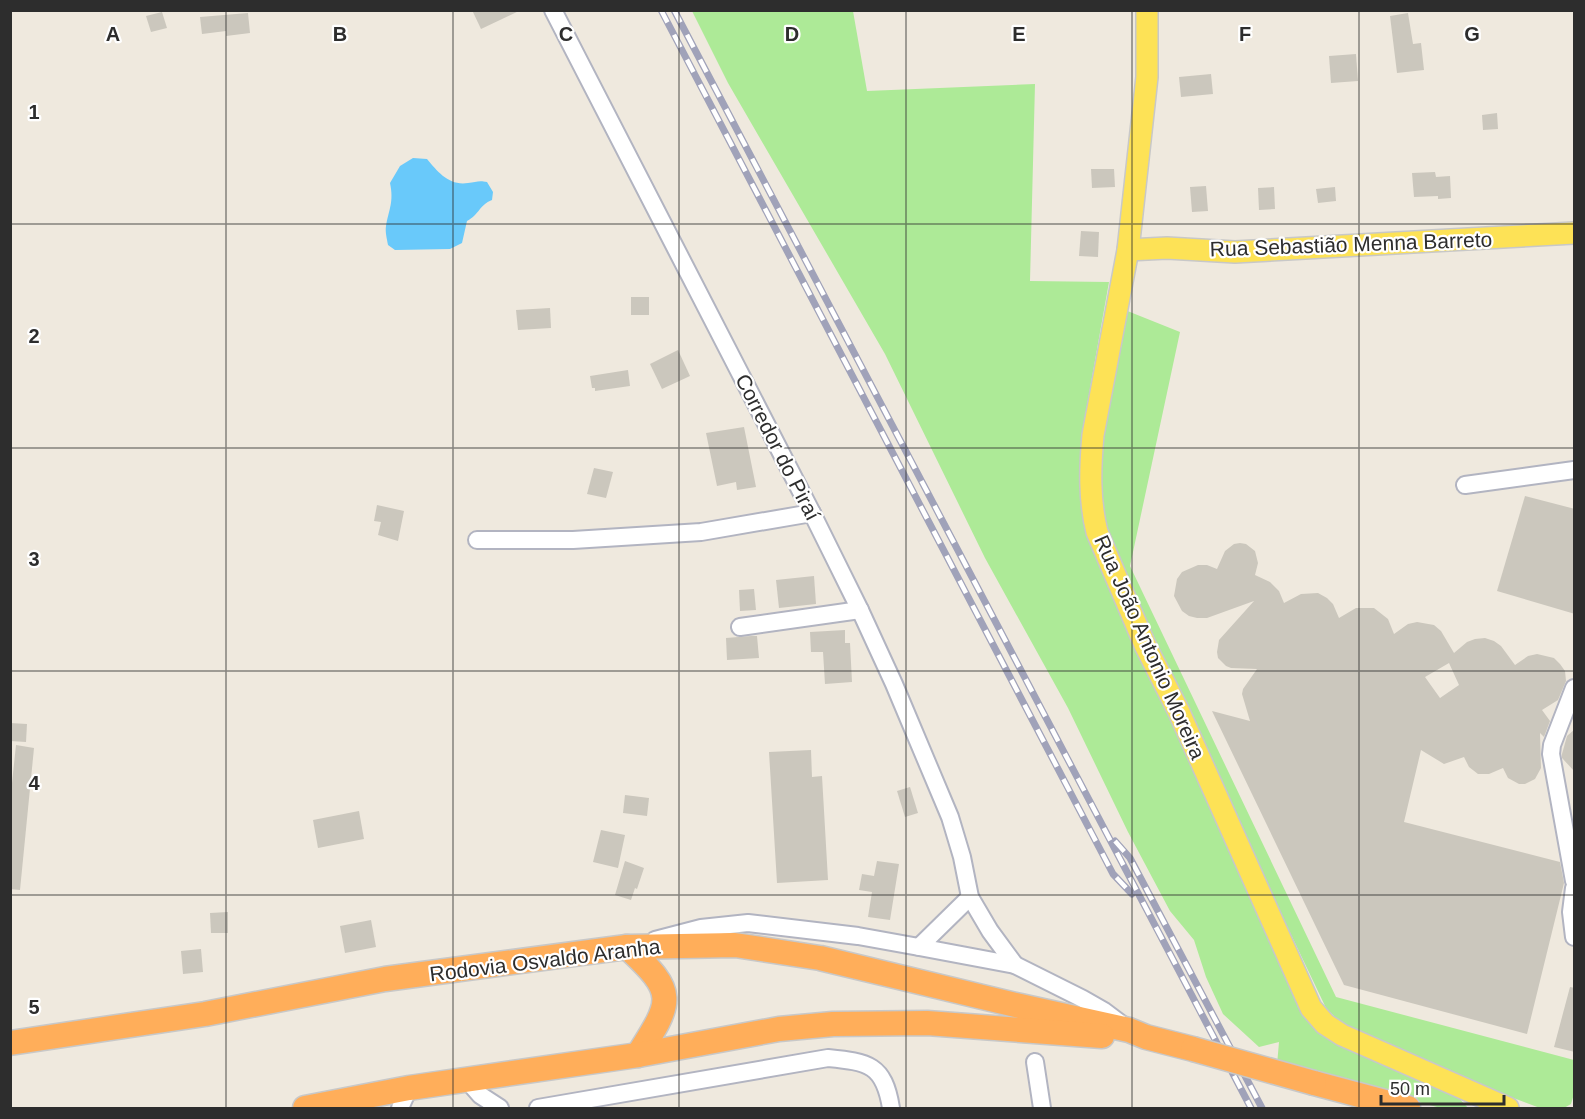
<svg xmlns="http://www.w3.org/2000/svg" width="1585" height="1119" font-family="Helvetica,sans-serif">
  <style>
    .green { fill: #adea97 }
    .water { fill: #69c9fa }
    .building { fill: #cbc7bd; fill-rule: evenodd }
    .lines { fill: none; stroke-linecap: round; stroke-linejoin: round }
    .minor-casing { stroke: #b2b4c1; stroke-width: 20 }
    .major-casing { stroke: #c8c8c8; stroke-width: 24 }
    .highway-casing { stroke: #c8c8c8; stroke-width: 27 }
    .minor { stroke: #fff; stroke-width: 16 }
    .major { stroke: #fde256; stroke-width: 21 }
    .highway { stroke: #ffae5a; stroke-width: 24 }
    .rail-casing { stroke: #a0a2b9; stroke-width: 7 }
    .rail { stroke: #fff; stroke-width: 4.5; stroke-dasharray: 14; stroke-linecap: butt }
    .highway-bridge-casing { stroke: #c8c8c8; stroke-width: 27; stroke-linecap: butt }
    .highway-bridge { stroke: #ffae5a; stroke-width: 24 }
    .grid { fill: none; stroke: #2d2d2d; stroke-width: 1.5; stroke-opacity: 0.55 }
    .labels { text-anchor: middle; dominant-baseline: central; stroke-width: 4.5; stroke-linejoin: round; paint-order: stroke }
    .street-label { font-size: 21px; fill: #2d2d2d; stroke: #fff }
    .grid-label { font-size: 20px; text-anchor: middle; font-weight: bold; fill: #2d2d2d; stroke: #fff; stroke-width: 4.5; stroke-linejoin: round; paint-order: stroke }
  </style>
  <rect width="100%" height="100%" fill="#efe9de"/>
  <g class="green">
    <polygon points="692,11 853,11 867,91 1035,84 1030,281 1109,282 1081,439 1082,507 1095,552 1312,1020 1356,1053 1457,1096 1468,1108 1441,1108 1277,1065 1279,1042 1259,1047 1223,1014 1206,977 1194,940 1170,911 1128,832 1068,708 985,558 885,354 728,83"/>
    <polygon points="1125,310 1180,332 1130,566 1336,997 1574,1060 1574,1094 1571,1104 1564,1108 1540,1108 1466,1080 1342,1024 1326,1008 1102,538 1095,455"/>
  </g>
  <path class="water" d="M413,158L427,159C438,172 449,186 468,183C476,182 479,180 487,182L493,192L492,200C479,205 480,214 467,221L462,243L450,249L395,250L388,245C387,239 385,232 386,226C389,209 394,202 390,183L400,166Z"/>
  <g class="building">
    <polygon points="472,10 521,10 481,29"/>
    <polygon points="162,12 167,28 151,32 146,16"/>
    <polygon points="248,13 250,33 226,36 226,31 202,34 200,17"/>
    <polygon points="1408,13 1413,44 1421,43 1424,70 1397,73 1390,16"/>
    <polygon points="1356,54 1358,81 1331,83 1329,56"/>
    <polygon points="1211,74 1213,94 1181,97 1179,77"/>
    <polygon points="1497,113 1498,129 1483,130 1482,115"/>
    <polygon points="1091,169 1114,169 1115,187 1092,188"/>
    <polygon points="1435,172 1436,177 1450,176 1451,198 1438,199 1438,196 1414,197 1412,173"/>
    <polygon points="1206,186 1208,211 1192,212 1190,187"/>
    <polygon points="1274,187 1275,209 1259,210 1258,188"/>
    <polygon points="1335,187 1336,201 1318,203 1316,189"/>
    <polygon points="1081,231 1099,232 1098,257 1079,256"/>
    <rect x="631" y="297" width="18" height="18"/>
    <polygon points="550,308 551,328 518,330 516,310"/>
    <polygon points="678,350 690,376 662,389 650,364"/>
    <polygon points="628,370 630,386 595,391 595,388 592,388 590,376"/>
    <polygon points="744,427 756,487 737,490 736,482 717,486 706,433"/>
    <polygon points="594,468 613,472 606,498 587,494"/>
    <polygon points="1525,496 1575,509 1575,614 1497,591"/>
    <polygon points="377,505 404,511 398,541 378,535 381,522 374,521"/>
    <path d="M1240,543L1246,544L1255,551L1258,563L1255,575L1270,582L1279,591L1284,603L1301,594L1318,593L1327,598L1333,604L1339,618L1356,608H1374L1388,619L1394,634L1408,624L1417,622L1434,625L1441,631L1454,653L1467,642L1475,639L1485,638L1494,641L1501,646L1515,665L1528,656L1537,654L1554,658L1560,664L1565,671L1566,681L1558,700L1542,710L1550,721L1544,737L1540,733L1541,768L1535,779L1525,784H1519L1508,778L1503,768L1489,774H1478L1469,767L1464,757L1444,764L1421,750L1404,822L1560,862L1564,883L1527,1034L1344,985L1212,711L1250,721L1242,694L1243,689L1257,669L1231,668L1226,666L1218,658L1217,652L1219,640L1254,601L1207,618H1197L1189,616L1182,611L1174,596L1177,579L1182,572L1198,565H1207L1217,569L1225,551L1234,544ZM1449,663L1459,685L1440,698L1425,677Z"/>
    <polygon points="814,576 816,604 779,608 776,580"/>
    <polygon points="754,589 756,610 740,611 739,590"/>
    <polygon points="845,630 845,643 850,643 852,682 825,684 823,652 811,652 810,632"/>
    <polygon points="751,636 757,636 759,658 727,660 726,638"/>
    <polygon points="10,723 27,724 26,742 10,741"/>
    <polygon points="1575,729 1575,772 1562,758 1562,754 1567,736"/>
    <polygon points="16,745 34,748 20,890 10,889 10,802"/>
    <polygon points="811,750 812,777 822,776 828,880 777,883 769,752"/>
    <polygon points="910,787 918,813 905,817 897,791"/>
    <polygon points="625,795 649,798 647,816 623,813"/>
    <polygon points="359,811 364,839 318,848 313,820"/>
    <polygon points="601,830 625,835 618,868 593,862"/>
    <polygon points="625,861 644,868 637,889 635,888 631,900 615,895"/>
    <polygon points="877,861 899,864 890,920 868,917 872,892 859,890 862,874 874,876"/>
    <polygon points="228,912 228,933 211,933 210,913"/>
    <polygon points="371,920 376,947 345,953 340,926"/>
    <polygon points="201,949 203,972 183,974 181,951"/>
    <polygon points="1570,987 1575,988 1575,1052 1554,1047"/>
  </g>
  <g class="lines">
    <defs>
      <g id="minor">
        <polyline points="553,10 812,513 860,610 894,684 950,817 962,857 970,897 990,931 1015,965"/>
        <polyline points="1465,485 1574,470"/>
        <polyline points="477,540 573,540 701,532 812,513"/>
        <polyline points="740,627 860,610"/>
        <polyline points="1574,688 1552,745 1551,754 1574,881"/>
        <polyline points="1574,888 1571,912 1574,937"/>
        <polyline points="655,940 701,928 748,923 858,936 919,947 1015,965 1083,999 1104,1011 1124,1026"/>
        <polyline points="919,947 970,897"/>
        <polyline points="1035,1062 1042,1108"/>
        <polyline points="466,1079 480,1095 500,1108"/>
        <polyline points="400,1108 409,1088"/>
        <path d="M538,1108L828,1058C868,1062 884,1064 891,1108"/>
      </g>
      <g id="major">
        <path d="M1147,10V77L1128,250L1093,435C1090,468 1089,500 1097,532L1145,645L1179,712L1311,1008L1325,1024L1342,1035L1508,1108"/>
        <polyline points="1128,250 1167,248 1235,252 1574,233"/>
      </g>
      <g id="highway">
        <path d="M627,947C677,993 673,1000 638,1055"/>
        <polyline points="10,1043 205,1014 385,979 627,947 735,945 820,958 1020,1006 1129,1030 1146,1037 1193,1049"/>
        <polyline points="1314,1083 1408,1108"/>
        <polyline points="305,1108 409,1088 638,1055 779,1029 833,1024 927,1023 1102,1036"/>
      </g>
    </defs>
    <use href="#minor" class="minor-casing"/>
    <use href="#major" class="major-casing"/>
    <use href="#highway" class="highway-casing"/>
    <use href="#minor" class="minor"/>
    <use href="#major" class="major"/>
    <use href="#highway" class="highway"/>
    <defs>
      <g id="rail">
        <polyline points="661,10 1113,874 1132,894"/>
        <polyline points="674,10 1251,1108"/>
        <polyline points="1115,841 1130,858 1262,1108"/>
      </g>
    </defs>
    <use href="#rail" class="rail-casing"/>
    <use href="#rail" class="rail"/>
    <defs>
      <polyline id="highway-bridge" points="1193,1049 1314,1083"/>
    </defs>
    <use href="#highway-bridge" class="highway-bridge-casing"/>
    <use href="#highway-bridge" class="highway-bridge"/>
  </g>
  <path class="grid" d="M226,10V1108M453,10V1108M679,10V1108M906,10V1108M1132,10V1108M1359,10V1108M10,224H1574M10,448H1574M10,671H1574M10,895H1574"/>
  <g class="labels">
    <g class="street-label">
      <text transform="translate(1351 244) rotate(-2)">Rua Sebastião Menna Barreto</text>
      <text transform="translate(778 447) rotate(63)">Corredor do Piraí</text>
      <text transform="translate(1150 647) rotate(66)">Rua João Antonio Moreira</text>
      <text transform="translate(545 960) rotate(-7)">Rodovia Osvaldo Aranha</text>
    </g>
  </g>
  <g class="grid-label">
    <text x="113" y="41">A</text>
    <text x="340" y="41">B</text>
    <text x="566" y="41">C</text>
    <text x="792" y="41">D</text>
    <text x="1019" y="41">E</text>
    <text x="1245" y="41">F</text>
    <text x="1472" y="41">G</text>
    <text x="34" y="119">1</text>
    <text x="34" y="343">2</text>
    <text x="34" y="566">3</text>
    <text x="34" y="790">4</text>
    <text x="34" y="1014">5</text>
  </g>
  <rect width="1585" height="1119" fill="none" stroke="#2d2d2d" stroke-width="24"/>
  <path d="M1381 1095v9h123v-9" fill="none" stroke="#2d2d2d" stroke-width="3"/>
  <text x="1390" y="1095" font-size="18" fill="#2d2d2d" stroke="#ffffff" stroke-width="4.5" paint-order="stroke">50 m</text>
</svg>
